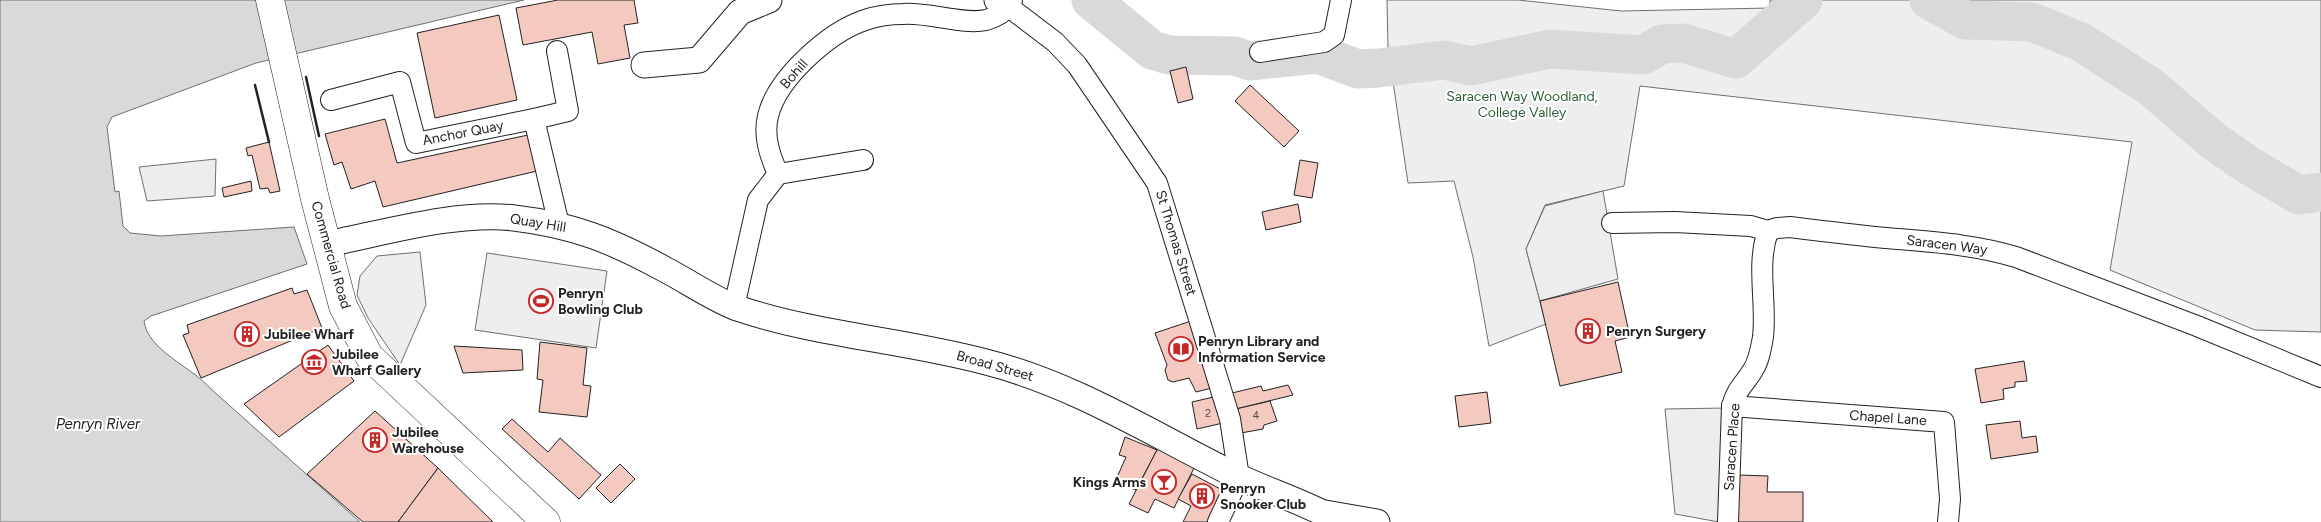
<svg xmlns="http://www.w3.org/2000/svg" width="2321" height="522" font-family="Figtree,sans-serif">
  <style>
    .green { fill: #eee; stroke: #6f6f6f }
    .parking { fill: #ededed; stroke: #6f6f6f }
    .water { fill: #d9d9d9; stroke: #6f6f6f }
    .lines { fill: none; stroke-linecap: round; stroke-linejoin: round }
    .river { stroke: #d9d9d9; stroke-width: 39 }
    .building { fill: #f3c9c0; stroke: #222 }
    .minor-casing { stroke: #222; stroke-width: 22 }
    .tertiary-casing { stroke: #222; stroke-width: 27 }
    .secondary-casing { stroke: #222; stroke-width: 29 }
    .minor { stroke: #fff; stroke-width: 20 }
    .tertiary { stroke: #fff; stroke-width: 25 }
    .secondary { stroke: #fff; stroke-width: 28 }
    .wall { stroke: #222; stroke-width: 2.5 }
    .labels { text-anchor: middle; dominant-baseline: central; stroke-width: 4; stroke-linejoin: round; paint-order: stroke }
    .number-label { font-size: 11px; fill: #564c4a }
    .street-label { font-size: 14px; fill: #222; stroke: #fff }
    .park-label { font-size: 14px; fill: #2f5e38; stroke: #fff }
    .poi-label { font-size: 14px; font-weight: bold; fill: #222; stroke: #fff; text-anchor: start }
    .water-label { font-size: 15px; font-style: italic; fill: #222; stroke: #fff }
  </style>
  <rect width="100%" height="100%" fill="#fff"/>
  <g class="green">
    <polygon points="1387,0 1518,0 1621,11 1770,8 1770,0 2321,0 2321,332 2255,330 2110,270 2132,142 1640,86 1624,186 1545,205 1526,249 1546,324 1489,346 1473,257 1454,181 1408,183 1388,48"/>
    <polygon points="420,252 426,305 400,365 368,318 357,295 360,276 377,256"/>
    <polygon points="487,253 607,271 596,348 475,330"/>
  </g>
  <g class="parking">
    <polygon points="216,159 215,196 147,201 139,167"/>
    <polygon points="1603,191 1618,279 1540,301 1526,249 1545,206"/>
    <polygon points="1725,408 1719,522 1675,514 1665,409"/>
  </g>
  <path class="water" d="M0,0H524L256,63L112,117L107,127L115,192L119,191L123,226L130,233L161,236L294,227L307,264L151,316L144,321C148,351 191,366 211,389L360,522H0Z"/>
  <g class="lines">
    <g class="river">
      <polyline points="1091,0 1152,50 1169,55 1235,56 1249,61 1318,54 1358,69 1379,68 1444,60 1471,66 1550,49 1643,55 1662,44 1683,43 1736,59 1803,0"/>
      <polyline points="1929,0 1965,20 2032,22 2081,42 2151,87 2211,139 2248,165 2299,195 2321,192"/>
    </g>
  </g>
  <g class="building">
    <polygon points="558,0 634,0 638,23 624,25 630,58 598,64 592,32 523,45 516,8"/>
    <polygon points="499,15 517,100 435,118 417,33"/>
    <polygon points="1186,67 1193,99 1178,103 1170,71"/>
    <polygon points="1250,85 1299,131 1284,147 1235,101"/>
    <polygon points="385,119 397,163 528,135 537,171 383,207 375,181 351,189 342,162 334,165 325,134"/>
    <polygon points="269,142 280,191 270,193 268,188 260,189 252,155 248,156 246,148"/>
    <polygon points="1300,160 1318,163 1312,198 1294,195"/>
    <polygon points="251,181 252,191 224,197 222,188"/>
    <polygon points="1298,204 1301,222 1266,230 1262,212"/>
    <polygon points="1618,282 1630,337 1615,341 1622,372 1560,386 1540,301"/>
    <polygon points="292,288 294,294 307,290 322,328 201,378 183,335 189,333 187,325"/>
    <polygon points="1191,321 1212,388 1196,392 1189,378 1173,382 1168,380 1165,370 1167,365 1155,333"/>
    <polygon points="540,342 587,348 583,385 591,386 587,417 539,412 543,380 537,379"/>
    <polygon points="328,345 354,381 279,437 244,404"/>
    <polygon points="454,346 522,350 523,370 463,373"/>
    <polygon points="2024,361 2027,381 2015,382 2015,387 2003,389 2004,399 1981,403 1975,369"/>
    <polygon points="1288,385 1293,395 1236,409 1232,393 1261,386 1263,391"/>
    <polygon points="1487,392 1491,423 1459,427 1455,396"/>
    <polygon points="1218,396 1223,423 1197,429 1192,402"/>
    <polygon points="1270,401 1277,421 1264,425 1263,429 1241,433 1236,409"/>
    <polygon points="375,411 438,468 398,522 363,522 307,474"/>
    <polygon points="512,419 548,452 560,438 601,475 579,499 502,429"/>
    <polygon points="2020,421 2022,438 2036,436 2038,452 1991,459 1986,425"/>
    <polygon points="1125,437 1157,450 1136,490 1115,482 1126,457 1119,455"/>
    <polygon points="1158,448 1195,466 1174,508 1155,499 1148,513 1129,504"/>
    <polygon points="620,464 635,479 611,503 596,488"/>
    <polygon points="438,468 493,522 398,522"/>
    <polygon points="1192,474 1226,492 1211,522 1183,522 1191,506 1178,499"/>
    <polygon points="1738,475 1768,476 1767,492 1803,492 1803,522 1734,522"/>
  </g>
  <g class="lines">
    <defs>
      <g id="minor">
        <polyline points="1009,7 1055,42 1077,65 1157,183 1230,419 1239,477 1218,522"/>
        <polyline points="1260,52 1324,42 1334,35 1341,0"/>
        <polyline points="331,100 400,82 416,143 534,119 559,225"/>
        <polyline points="534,119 568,111 557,51"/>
        <path d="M778,174C770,156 763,136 768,116C777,78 829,32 865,20C877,16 890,14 903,14C928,12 963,25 986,20C997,17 1007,11 1012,0"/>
        <polyline points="778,174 863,160"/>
        <path d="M1612,223L1675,222L1751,226L1768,231L1777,228L1790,227C1822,231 1854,235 1886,238C1931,242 1973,244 2016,257L2197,326L2321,377"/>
        <polyline points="734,307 758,200 778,174"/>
        <polyline points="1732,406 1944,422 1950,499 1948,522"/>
        <path d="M1728,522L1732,406C1737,388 1744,385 1753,370C1759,361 1761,348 1763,337C1767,302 1756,265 1768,231"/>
      </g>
      <g id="tertiary">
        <polyline points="997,0 1009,7"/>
        <polyline points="644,65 699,60 740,12 769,0"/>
        <path d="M327,244C383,233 458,211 514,218C574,225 613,241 666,270C689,282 713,299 737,308C817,335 904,340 986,362C1077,385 1157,437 1241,478C1274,493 1309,504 1340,522"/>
        <polyline points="1325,513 1377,522"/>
      </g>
      <polyline id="secondary" points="270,0 315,199 343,306 369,356 546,522"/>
    </defs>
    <use href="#minor" class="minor-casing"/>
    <use href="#tertiary" class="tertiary-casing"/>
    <use href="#secondary" class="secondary-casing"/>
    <use href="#minor" class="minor"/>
    <use href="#tertiary" class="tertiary"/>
    <use href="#secondary" class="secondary"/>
    <g class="wall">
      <polyline points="306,77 319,136"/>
      <polyline points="255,85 269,142"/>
    </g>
  </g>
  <defs>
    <symbol id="stadium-ring" viewBox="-11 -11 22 22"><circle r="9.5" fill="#fff" stroke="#c62828" stroke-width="1.5"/><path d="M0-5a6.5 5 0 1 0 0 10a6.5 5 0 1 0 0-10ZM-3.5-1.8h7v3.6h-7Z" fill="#c62828"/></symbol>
    <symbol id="building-ring" viewBox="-11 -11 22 22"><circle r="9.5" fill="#fff" stroke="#c62828" stroke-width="1.5"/><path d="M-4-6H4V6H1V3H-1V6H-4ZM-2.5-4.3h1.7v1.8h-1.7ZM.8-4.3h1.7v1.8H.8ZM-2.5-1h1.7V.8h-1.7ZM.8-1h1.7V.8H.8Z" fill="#c62828"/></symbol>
    <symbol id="library-ring" viewBox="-11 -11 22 22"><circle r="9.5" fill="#fff" stroke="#c62828" stroke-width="1.5"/><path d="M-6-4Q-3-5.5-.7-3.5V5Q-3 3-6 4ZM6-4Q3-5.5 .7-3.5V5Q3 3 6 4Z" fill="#c62828"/></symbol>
    <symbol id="museum-ring" viewBox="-11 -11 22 22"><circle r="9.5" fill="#fff" stroke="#c62828" stroke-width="1.5"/><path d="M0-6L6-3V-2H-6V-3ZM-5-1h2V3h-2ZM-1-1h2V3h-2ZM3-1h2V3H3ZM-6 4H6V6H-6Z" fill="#c62828"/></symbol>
    <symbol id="bar-ring" viewBox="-11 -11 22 22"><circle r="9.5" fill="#fff" stroke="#c62828" stroke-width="1.5"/><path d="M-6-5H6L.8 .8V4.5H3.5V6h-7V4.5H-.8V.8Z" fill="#c62828"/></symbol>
  </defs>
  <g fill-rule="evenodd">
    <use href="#stadium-ring" x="527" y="287" width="28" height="28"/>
    <use href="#building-ring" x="1574" y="317" width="28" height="28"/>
    <use href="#building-ring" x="233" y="320" width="28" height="28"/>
    <use href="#library-ring" x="1167" y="335" width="28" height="28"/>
    <use href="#museum-ring" x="300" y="348" width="28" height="28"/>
    <use href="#building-ring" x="361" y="426" width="28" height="28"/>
    <use href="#bar-ring" x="1150" y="468" width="28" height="28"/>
    <use href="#building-ring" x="1188" y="482" width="28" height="28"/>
  </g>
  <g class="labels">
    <g class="number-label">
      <text x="1208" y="413">2</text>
      <text x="1256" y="415">4</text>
    </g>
    <g class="street-label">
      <text transform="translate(794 74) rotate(-49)">Bohill</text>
      <text transform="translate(463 133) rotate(-11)">Anchor Quay</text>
      <text transform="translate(538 223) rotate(9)">Quay Hill</text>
      <text transform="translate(1176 243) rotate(73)">St Thomas Street</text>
      <text transform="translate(1947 245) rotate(7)">Saracen Way</text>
      <text transform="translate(331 255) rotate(74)">Commercial Road</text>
      <text transform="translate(995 366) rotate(16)">Broad Street</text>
      <text transform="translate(1888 418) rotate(4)">Chapel Lane</text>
      <text transform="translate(1732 447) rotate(-86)">Saracen Place</text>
    </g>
    <g class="park-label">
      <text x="1522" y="96">Saracen Way Woodland,<tspan x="1522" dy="16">College Valley</tspan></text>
    </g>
    <g class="poi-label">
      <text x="558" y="293">Penryn<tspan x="558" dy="16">Bowling Club</tspan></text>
      <text x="1606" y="331">Penryn Surgery</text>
      <text x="264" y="334">Jubilee Wharf</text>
      <text x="1198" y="341">Penryn Library and<tspan x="1198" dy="16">Information Service</tspan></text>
      <text x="332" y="354">Jubilee<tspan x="332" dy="16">Wharf Gallery</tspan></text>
      <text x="392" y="432">Jubilee<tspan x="392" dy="16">Warehouse</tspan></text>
      <text x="1146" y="482" text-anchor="end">Kings Arms</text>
      <text x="1220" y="488">Penryn<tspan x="1220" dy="16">Snooker Club</tspan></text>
    </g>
    <g class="water-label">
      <text x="98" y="424">Penryn River</text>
    </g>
  </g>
</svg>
